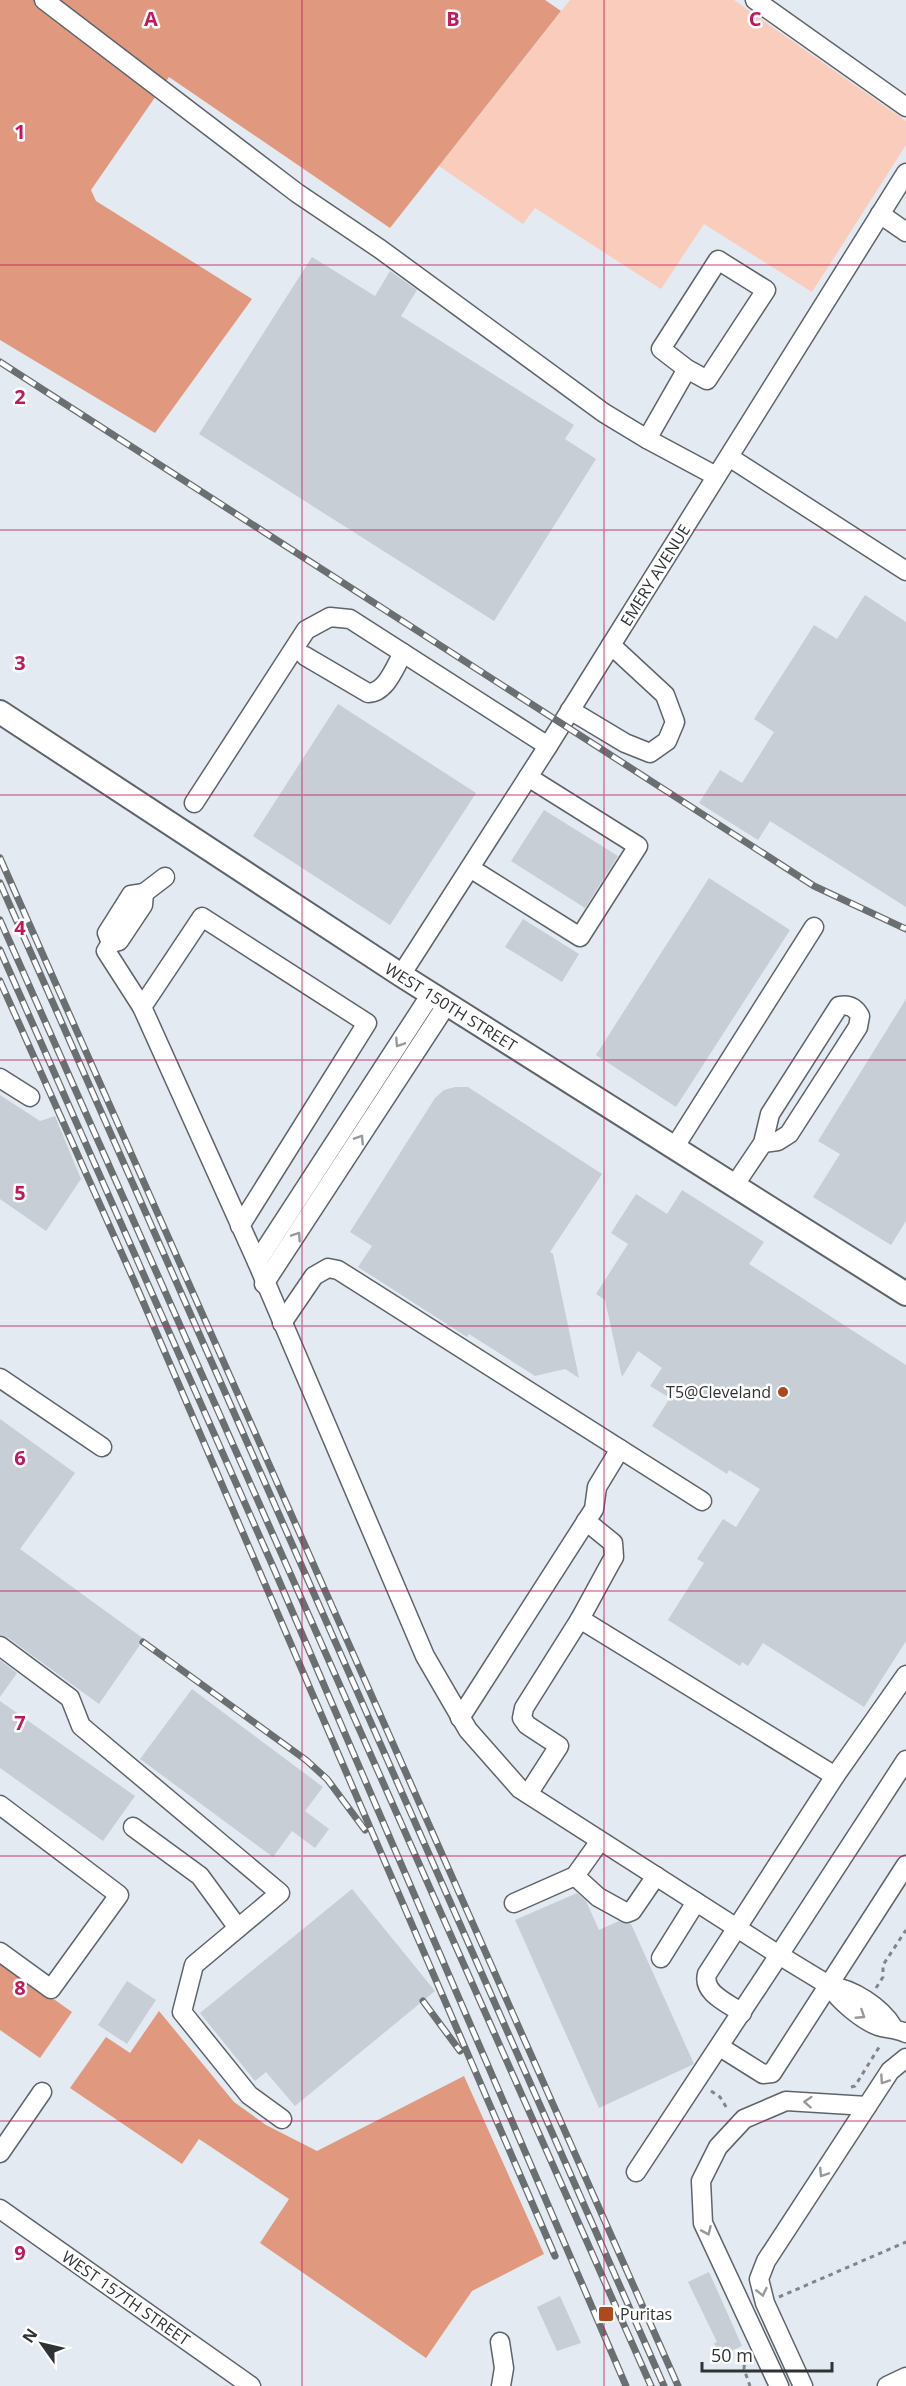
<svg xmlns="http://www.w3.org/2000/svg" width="906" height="2386" font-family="'Open Sans',sans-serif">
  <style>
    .green { fill: #faccbb }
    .forest { fill: #e0997e }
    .building { fill: #c7ced5 }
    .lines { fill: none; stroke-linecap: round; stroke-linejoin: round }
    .minor-casing { stroke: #5e646a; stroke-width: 21 }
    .major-casing { stroke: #5e646a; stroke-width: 26 }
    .path { stroke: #81868a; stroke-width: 3; stroke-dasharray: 4.5 4.5; stroke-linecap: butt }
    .minor { stroke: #fff; stroke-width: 18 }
    .major { stroke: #fff; stroke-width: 22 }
    .rail-casing { stroke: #6a6f72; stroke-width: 7 }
    .rail { stroke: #fff; stroke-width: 4.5; stroke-dasharray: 14; stroke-linecap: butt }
    .oneway { stroke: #98999a }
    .grid { fill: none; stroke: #c2185b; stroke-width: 1.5; stroke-opacity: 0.55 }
    .poi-dot { fill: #ae481d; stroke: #fff; stroke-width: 2 }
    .labels { text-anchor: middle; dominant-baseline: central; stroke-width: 5; stroke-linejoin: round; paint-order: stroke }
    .street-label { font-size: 16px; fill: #303335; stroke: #fff }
    .poi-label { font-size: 16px; fill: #303335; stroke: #fff; text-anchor: end }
    .grid-label { font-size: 20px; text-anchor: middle; font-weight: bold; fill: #c2185b; stroke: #fff; stroke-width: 5; stroke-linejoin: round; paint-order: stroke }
  </style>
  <rect width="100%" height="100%" fill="#e3eaf1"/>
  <polygon class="green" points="570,0 734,0 906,121 906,145 812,292 704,224 661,289 535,208 523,224 439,166"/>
  <g class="forest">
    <polygon points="0,0 545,0 561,11 390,228 169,77 91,190 96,201 252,299 155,433 0,340"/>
    <polygon points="0,1961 72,2012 40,2058 0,2030"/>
    <polygon points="159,2011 234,2102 266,2125 317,2151 464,2076 544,2254 472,2291 426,2358 260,2243 289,2199 199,2139 182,2164 70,2088 106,2037 130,2053"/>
  </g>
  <g class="building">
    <polygon points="312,257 375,296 390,271 417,290 401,316 574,425 565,439 596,459 494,621 199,434"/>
    <polygon points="865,595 906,622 906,907 770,821 758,840 699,803 720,770 742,783 774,732 754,719 814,625 837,639"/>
    <polygon points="338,704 476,793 390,925 253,836"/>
    <polygon points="544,810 618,856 585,908 511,861"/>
    <polygon points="709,878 790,930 676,1107 596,1055"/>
    <polygon points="523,919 579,954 562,982 505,947"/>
    <polygon points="906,999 906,1221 891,1245 813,1197 840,1154 818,1141"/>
    <polygon points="455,1087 468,1087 602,1174 550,1252 553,1254 579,1378 565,1369 535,1376 469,1334 467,1337 358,1267 372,1246 350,1232 435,1098 444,1090"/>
    <polygon points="0,1095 40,1121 55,1116 81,1179 46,1231 0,1199"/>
    <polygon points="682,1190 764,1242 749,1264 906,1365 906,1641 864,1707 763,1643 748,1666 742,1662 740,1666 668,1620 704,1563 697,1559 723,1519 736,1527 760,1489 729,1470 727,1474 652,1426 670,1398 650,1386 662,1368 638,1351 622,1377 605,1300 596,1294 628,1244 611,1233 636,1194 667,1214"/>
    <polygon points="0,1419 75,1473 20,1549 144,1639 99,1704 7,1637 0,1635"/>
    <polygon points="0,1660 17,1673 0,1697"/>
    <polygon points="192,1689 323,1787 305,1811 329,1829 315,1848 292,1831 273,1857 140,1759"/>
    <polygon points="0,1701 135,1796 103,1841 0,1768"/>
    <polygon points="352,1889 435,1991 295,2106 266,2072 255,2081 200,2013"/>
    <polygon points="577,1893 586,1901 599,1930 619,1921 631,1924 694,2064 599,2108 515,1920"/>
    <polygon points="127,1981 156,2000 127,2044 98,2025"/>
    <polygon points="709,2272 742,2346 720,2356 714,2343 717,2342 688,2282"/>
    <polygon points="560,2296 581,2343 557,2351 537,2307"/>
  </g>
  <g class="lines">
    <defs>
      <g id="minor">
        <polyline points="44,0 297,193 380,249 604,413 647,439"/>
        <polyline points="755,0 906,107"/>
        <polyline points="880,214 906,232"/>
        <polyline points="687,369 707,380 766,290 718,260 661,349 687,369 647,439 716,476"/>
        <polyline points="729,457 906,571"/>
        <path d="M305,656L368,693C386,693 395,667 403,653"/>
        <polyline points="570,710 625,743 650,753 667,741 675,722 665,695 611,645"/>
        <polyline points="194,803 306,630 330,617 350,619 548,746"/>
        <polyline points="470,868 580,937 638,846 528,777"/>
        <polygon points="144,893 143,905 119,941 111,943 107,933 131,895"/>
        <polyline points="144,893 165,877"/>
        <polyline points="111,943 106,951 142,1007"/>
        <polyline points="401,975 548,746 906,173"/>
        <polyline points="0,1078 30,1097"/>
        <polyline points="674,1148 814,927"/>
        <path d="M734,1186L763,1143L770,1114L839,1006C849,1004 855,1007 860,1016L858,1027L789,1134L778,1141L763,1143"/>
        <path d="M240,1226L367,1023L202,917L142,1007C180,1092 218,1177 257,1262L425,1656L468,1730L520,1789L779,1955L636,2172"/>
        <polyline points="257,1262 431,994"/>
        <polyline points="264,1284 447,1004"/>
        <polyline points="282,1323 314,1276 328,1268 338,1270 620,1449 597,1487 594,1509 460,1718"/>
        <polyline points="0,1378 102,1447"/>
        <polyline points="620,1449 702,1501"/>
        <path d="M580,1619L835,1776L707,1974C702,1993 728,2003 742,2013"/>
        <polyline points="0,1646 70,1698 81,1726 280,1893 194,1965 182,2012 249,2095 282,2119"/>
        <polyline points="835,1776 906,1675"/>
        <polyline points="528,1794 559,1746 527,1725 522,1718 524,1708 580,1619 610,1564 614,1557 613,1543 586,1521"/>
        <polyline points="0,1805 119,1895 51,1989 0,1952"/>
        <polyline points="133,1827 200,1876 238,1928"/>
        <polyline points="575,1876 598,1897 627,1913 632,1911 656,1876"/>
        <polyline points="514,1903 575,1876 600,1841"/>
        <polyline points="661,1958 696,1902"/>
        <polyline points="830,1986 779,1955 906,1760"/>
        <path d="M893,2027C881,2007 853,1989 830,1986C838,2000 862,2020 878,2026C887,2029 895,2028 906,2033"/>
        <polyline points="720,2047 763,2074 772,2073 906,1865"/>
        <polyline points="0,2153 42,2092"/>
        <polyline points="0,2209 251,2386"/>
        <polyline points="500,2342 504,2368 501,2386"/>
        <polyline points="779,2386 703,2223 701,2181 718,2147 744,2119 786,2101 867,2106"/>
        <polyline points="803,2386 765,2303 759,2279 766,2261 890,2071 906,2058"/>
        <polyline points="887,2386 906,2377"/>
      </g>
      <polyline id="major" points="0,712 401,975 906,1294"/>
    </defs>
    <use href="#minor" class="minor-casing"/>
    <use href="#major" class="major-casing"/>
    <g class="path">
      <polyline points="876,1988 883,1977 883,1965 906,1930"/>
      <polyline points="851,2087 855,2086 881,2044"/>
      <polyline points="711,2091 720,2097 728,2110"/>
      <polyline points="779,2297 906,2242"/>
      <polyline points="745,2356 744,2369 750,2386"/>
    </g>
    <use href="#minor" class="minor"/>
    <use href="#major" class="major"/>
    <defs>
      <g id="rail">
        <polyline points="0,362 814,886 906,929"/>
        <polyline points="0,858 678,2386"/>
        <polyline points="0,883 664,2386"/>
        <polyline points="0,920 651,2386"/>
        <polyline points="0,950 274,1569 626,2386"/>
        <polyline points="0,981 135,1283 555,2256"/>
        <polyline points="143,1642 306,1760 327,1779 365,1830"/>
        <polyline points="423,2001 460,2051"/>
      </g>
    </defs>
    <use href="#rail" class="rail-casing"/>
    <use href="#rail" class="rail"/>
  </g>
  <defs><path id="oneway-chevron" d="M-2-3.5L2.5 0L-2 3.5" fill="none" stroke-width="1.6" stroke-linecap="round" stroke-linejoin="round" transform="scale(1.5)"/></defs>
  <g class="oneway">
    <use href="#oneway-chevron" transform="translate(399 1043) rotate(123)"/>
    <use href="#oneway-chevron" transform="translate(360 1139) rotate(-57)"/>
    <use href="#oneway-chevron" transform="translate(297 1236) rotate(-56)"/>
    <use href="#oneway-chevron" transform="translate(861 2015) rotate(33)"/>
    <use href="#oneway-chevron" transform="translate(884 2080) rotate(124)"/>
    <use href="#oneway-chevron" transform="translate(808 2102) rotate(-176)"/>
    <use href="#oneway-chevron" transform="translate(823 2173) rotate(123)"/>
    <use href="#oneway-chevron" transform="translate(707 2231) rotate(66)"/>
    <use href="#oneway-chevron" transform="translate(762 2292) rotate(77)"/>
  </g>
  <path class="grid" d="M302,0V2386M604,0V2386M0,265H906M0,530H906M0,795H906M0,1060H906M0,1326H906M0,1591H906M0,1856H906M0,2121H906"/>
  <g class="poi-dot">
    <circle cx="783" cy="1392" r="6"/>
    <rect x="598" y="2306" width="16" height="16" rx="3"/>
  </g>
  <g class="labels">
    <g class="street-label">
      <text transform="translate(655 575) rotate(-58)">EMERY AVENUE</text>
      <text transform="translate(451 1007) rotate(32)">WEST 150TH STREET</text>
      <text transform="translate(126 2298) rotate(35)">WEST 157TH STREET</text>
    </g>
    <g class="poi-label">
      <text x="771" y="1392">T5@Cleveland</text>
      <text x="620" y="2314" text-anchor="start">Puritas</text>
    </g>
  </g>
  <g class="grid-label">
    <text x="151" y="26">A</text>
    <text x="453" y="26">B</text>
    <text x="755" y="26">C</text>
    <text x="20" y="139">1</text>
    <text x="20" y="404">2</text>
    <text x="20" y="670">3</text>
    <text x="20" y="935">4</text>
    <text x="20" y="1200">5</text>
    <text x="20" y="1465">6</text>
    <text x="20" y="1730">7</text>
    <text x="20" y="1995">8</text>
    <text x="20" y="2260">9</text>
  </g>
  <g transform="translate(42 2344) rotate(304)" stroke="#ffffff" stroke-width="4.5" paint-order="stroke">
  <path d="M0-4.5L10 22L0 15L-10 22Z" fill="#303335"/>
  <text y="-9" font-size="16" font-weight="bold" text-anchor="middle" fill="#303335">N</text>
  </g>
  <path d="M702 2362v9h130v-9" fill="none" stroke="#303335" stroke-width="3"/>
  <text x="711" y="2362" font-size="18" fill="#303335" stroke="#ffffff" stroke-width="4.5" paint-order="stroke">50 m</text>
</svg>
